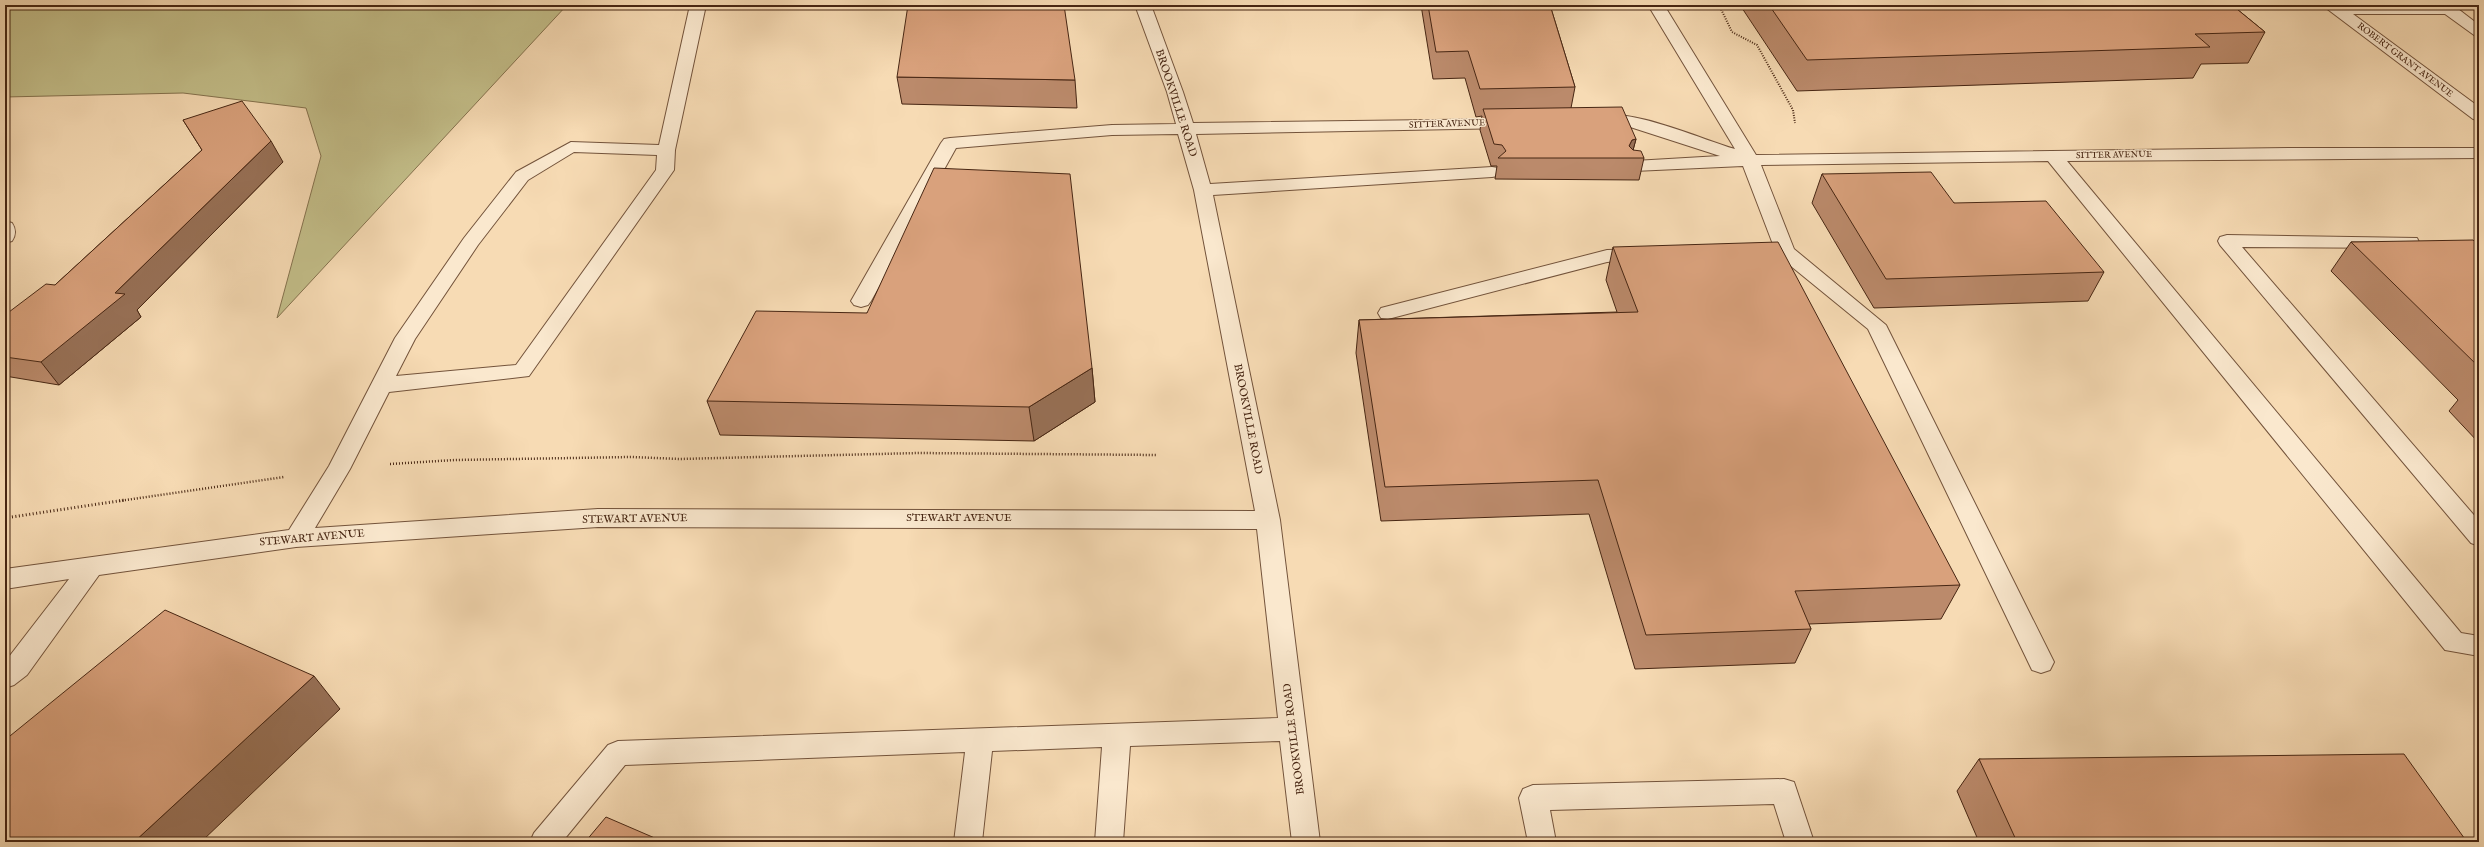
<svg xmlns="http://www.w3.org/2000/svg" width="2484" height="847" font-family="'IM FELL English',serif">
  <style>
    .green { fill: #c3be89; stroke: #85724e }
    .lines { fill: none; stroke-linecap: round; stroke-linejoin: round }
    .minor-casing { stroke: #73533b; stroke-width: 2 }
    .path-far2 { stroke: #472613; stroke-width: 2; stroke-dasharray: 1 1.5; stroke-linecap: butt }
    .path-far1 { stroke: #472613; stroke-width: 2.5; stroke-dasharray: 1 2; stroke-linecap: butt }
    .path { stroke: #472613; stroke-width: 3; stroke-dasharray: 1 2.5; stroke-linecap: butt }
    .minor { fill: #fae8ce; fill-rule: evenodd }
    .wall { fill: #bb8a6b; stroke: #472613 }
    .shaded-wall { fill: #987157; stroke: #472613 }
    .building { fill: #d9a17c; stroke: #472613 }
    .labels { text-anchor: middle; dominant-baseline: central; stroke-width: 3; stroke-linejoin: round; paint-order: stroke }
    .far-street-label { font-size: 9px; fill: #472613; stroke: #fae8ce }
    .street-label { font-size: 11px; fill: #472613; stroke: #fae8ce }
  </style>
  <rect width="100%" height="100%" fill="#f7dbb4"/>
  <filter id="stains"><feTurbulence type="fractalNoise" baseFrequency=".005" numOctaves="4"/><feColorMatrix values="0 0 0 0 .2 0 0 0 0 .09 0 0 0 0 .02 0 0 0 .5 -.17"/></filter>
  <radialGradient id="worn" r=".72"><stop offset=".6" stop-color="#630" stop-opacity="0"/><stop offset="1" stop-color="#630" stop-opacity=".3"/></radialGradient>
  <polygon class="green" points="5,5 567,5 277,318 321,156 306,108 183,93 5,97"/>
  <g class="lines">
    <defs>
      <g id="minor">
        <path d="M690,5H706L675,150L674,170L529,376L389,392L350,469L315,528L598,509L1255,511L1194,190L1178,134L1112,135L956,148L871,301L868,305L861,307L854,305L851,301L941,143L944,139L950,138L1112,125L1176,124L1167,92L1135,5H1151L1183,92L1193,123L1517,119L1520,123L1517,127L1511,128L1196,134L1210,184L1492,167L1498,168L1501,172L1498,176L1492,177L1213,195L1280,520L1320,842H1292L1280,741L1130,746L1123,842H1095L1102,747L992,751L982,842H954L965,752L625,765L562,842H530L534,833L608,745L618,741L1278,718L1257,529L598,527L296,547L99,575L27,675L14,685L5,688V662L69,579L5,589V569L289,530L329,466L395,338L464,238L516,172L571,142L659,145ZM574,152L657,155L656,170L516,365L396,376L415,339L478,245L528,180Z"/>
        <path d="M1648,5H1664L1756,155L2288,148H2479V158L2067,161L2461,633L2479,636V656L2445,650L2048,161L1761,165L1794,249L1886,325L2054,662L2050,670L2041,673L2032,670L1868,329L1781,258L1746,257L1743,253L1746,249L1774,247L1743,166L1634,171L1628,170L1625,166L1628,162L1634,161L1720,156L1624,125L1593,124L1591,120L1593,116C1630,107 1698,138 1735,149Z"/>
        <polygon points="2322,5 2453,5 2479,25 2479,37 2474,35 2445,14 2353,14 2479,107 2479,120 2473,119"/>
        <path d="M5,221L12,223C16,229 16,235 12,241L5,243Z"/>
        <polygon points="2227,235 2417,238 2419,242 2417,246 2410,248 2242,247 2479,521 2479,546 2471,543 2220,245 2218,241 2220,237"/>
        <polygon points="1641,249 1648,251 1651,255 1648,259 1607,262 1388,319 1381,318 1378,313 1381,308 1607,250"/>
        <polygon points="1784,779 1794,782 1814,842 1786,842 1774,804 1550,810 1556,842 1528,842 1519,798 1523,789 1533,785"/>
      </g>
    </defs>
    <use href="#minor" class="minor-casing"/>
    <polyline class="path-far2" points="1719,5 1732,32 1757,45 1793,110 1795,123"/>
    <g class="path-far1">
      <polyline points="390,464 455,460 631,457 679,459 918,453 1157,455"/>
      <polyline points="119,501 284,477"/>
    </g>
    <polyline class="path" points="5,518 125,500"/>
    <use href="#minor" class="minor"/>
  </g>
  <g class="wall">
    <polygon points="1421,5 1550,5 1575,87 1571,108 1636,139 1633,150 1644,158 1639,180 1495,179 1497,166 1491,166 1480,130 1482,116 1476,117 1465,78 1433,79"/>
    <polygon points="1740,5 2232,5 2265,32 2248,63 2201,64 2193,78 1797,91"/>
    <polygon points="897,77 1075,80 1077,108 902,104"/>
    <polygon points="183,120 283,162 137,310 141,317 59,385 5,376 5,315 55,285 202,150"/>
    <polygon points="1822,174 1954,203 2104,272 2088,301 1874,308 1812,203"/>
    <polygon points="2351,242 2479,245 2479,443 2449,411 2458,400 2331,271"/>
    <polygon points="1613,247 1960,585 1941,619 1809,624 1811,629 1795,663 1635,669 1589,514 1381,521 1356,353 1359,320 1617,312 1606,280"/>
    <polygon points="867,313 1092,368 1095,402 1034,441 720,435 707,401"/>
    <polygon points="1979,759 2467,842 1979,842 1957,791"/>
  </g>
  <g class="shaded-wall">
    <polygon points="1636,139 1631,158 1629,146 1632,140"/>
    <polygon points="271,141 283,162 137,310 141,317 59,385 41,362 115,293"/>
    <polygon points="1092,368 1095,402 1034,441 1029,407"/>
    <polygon points="314,676 340,709 201,842 134,842"/>
  </g>
  <g class="building">
    <polygon points="908,5 1064,5 1075,80 897,77"/>
    <polygon points="1428,5 1550,5 1575,87 1480,89 1468,51 1436,52"/>
    <polygon points="1769,5 2232,5 2265,32 2195,34 2210,47 1807,60"/>
    <polygon points="242,101 271,141 115,293 125,294 41,362 5,357 5,315 46,284 55,285 202,150 183,120"/>
    <polygon points="1622,107 1636,139 1632,140 1629,146 1633,150 1641,151 1644,158 1498,158 1506,151 1502,145 1494,144 1483,109"/>
    <polygon points="934,168 1070,174 1092,368 1029,407 707,401 756,311 867,313"/>
    <polygon points="1931,172 1954,203 2046,201 2104,272 1886,279 1822,174"/>
    <polygon points="2473,240 2479,245 2479,367 2351,242"/>
    <polygon points="1778,242 1960,585 1795,591 1811,629 1646,635 1598,480 1385,487 1359,320 1638,312 1613,247"/>
    <polygon points="2474,381 2479,381 2479,386"/>
    <polygon points="165,610 314,676 134,842 5,842 5,740"/>
    <polygon points="2404,754 2467,842 2017,842 1979,759"/>
    <polygon points="606,817 664,842 585,842"/>
  </g>
  <g class="labels">
    <g class="far-street-label">
      <text transform="translate(2405 60) rotate(37)">ROBERT GRANT AVENUE</text>
      <text transform="translate(1447 124) rotate(-2)">SITTER AVENUE</text>
      <text transform="translate(2114 155) rotate(-1)">SITTER AVENUE</text>
    </g>
    <g class="street-label">
      <text transform="translate(1176 103) rotate(72)">BROOKVILLE ROAD</text>
      <text transform="translate(1248 419) rotate(79)">BROOKVILLE ROAD</text>
      <text x="959" y="518">STEWART AVENUE</text>
      <text transform="translate(635 519) rotate(-1)">STEWART AVENUE</text>
      <text transform="translate(312 538) rotate(-5)">STEWART AVENUE</text>
      <text transform="translate(1294 739) rotate(-97)">BROOKVILLE ROAD</text>
    </g>
  </g>
  <rect width="2484" height="847" fill="none" stroke="#f7dbb4" stroke-width="20"/>
  <rect x="6" y="6" width="2472" height="835" fill="none" stroke="#472613" stroke-width="2"/>
  <rect x="10" y="10" width="2464" height="827" fill="none" stroke="#472613"/>
  <rect width="100%" height="100%" filter="url(#stains)"/>
  <rect width="100%" height="100%" fill="url(#worn)"/>
</svg>
